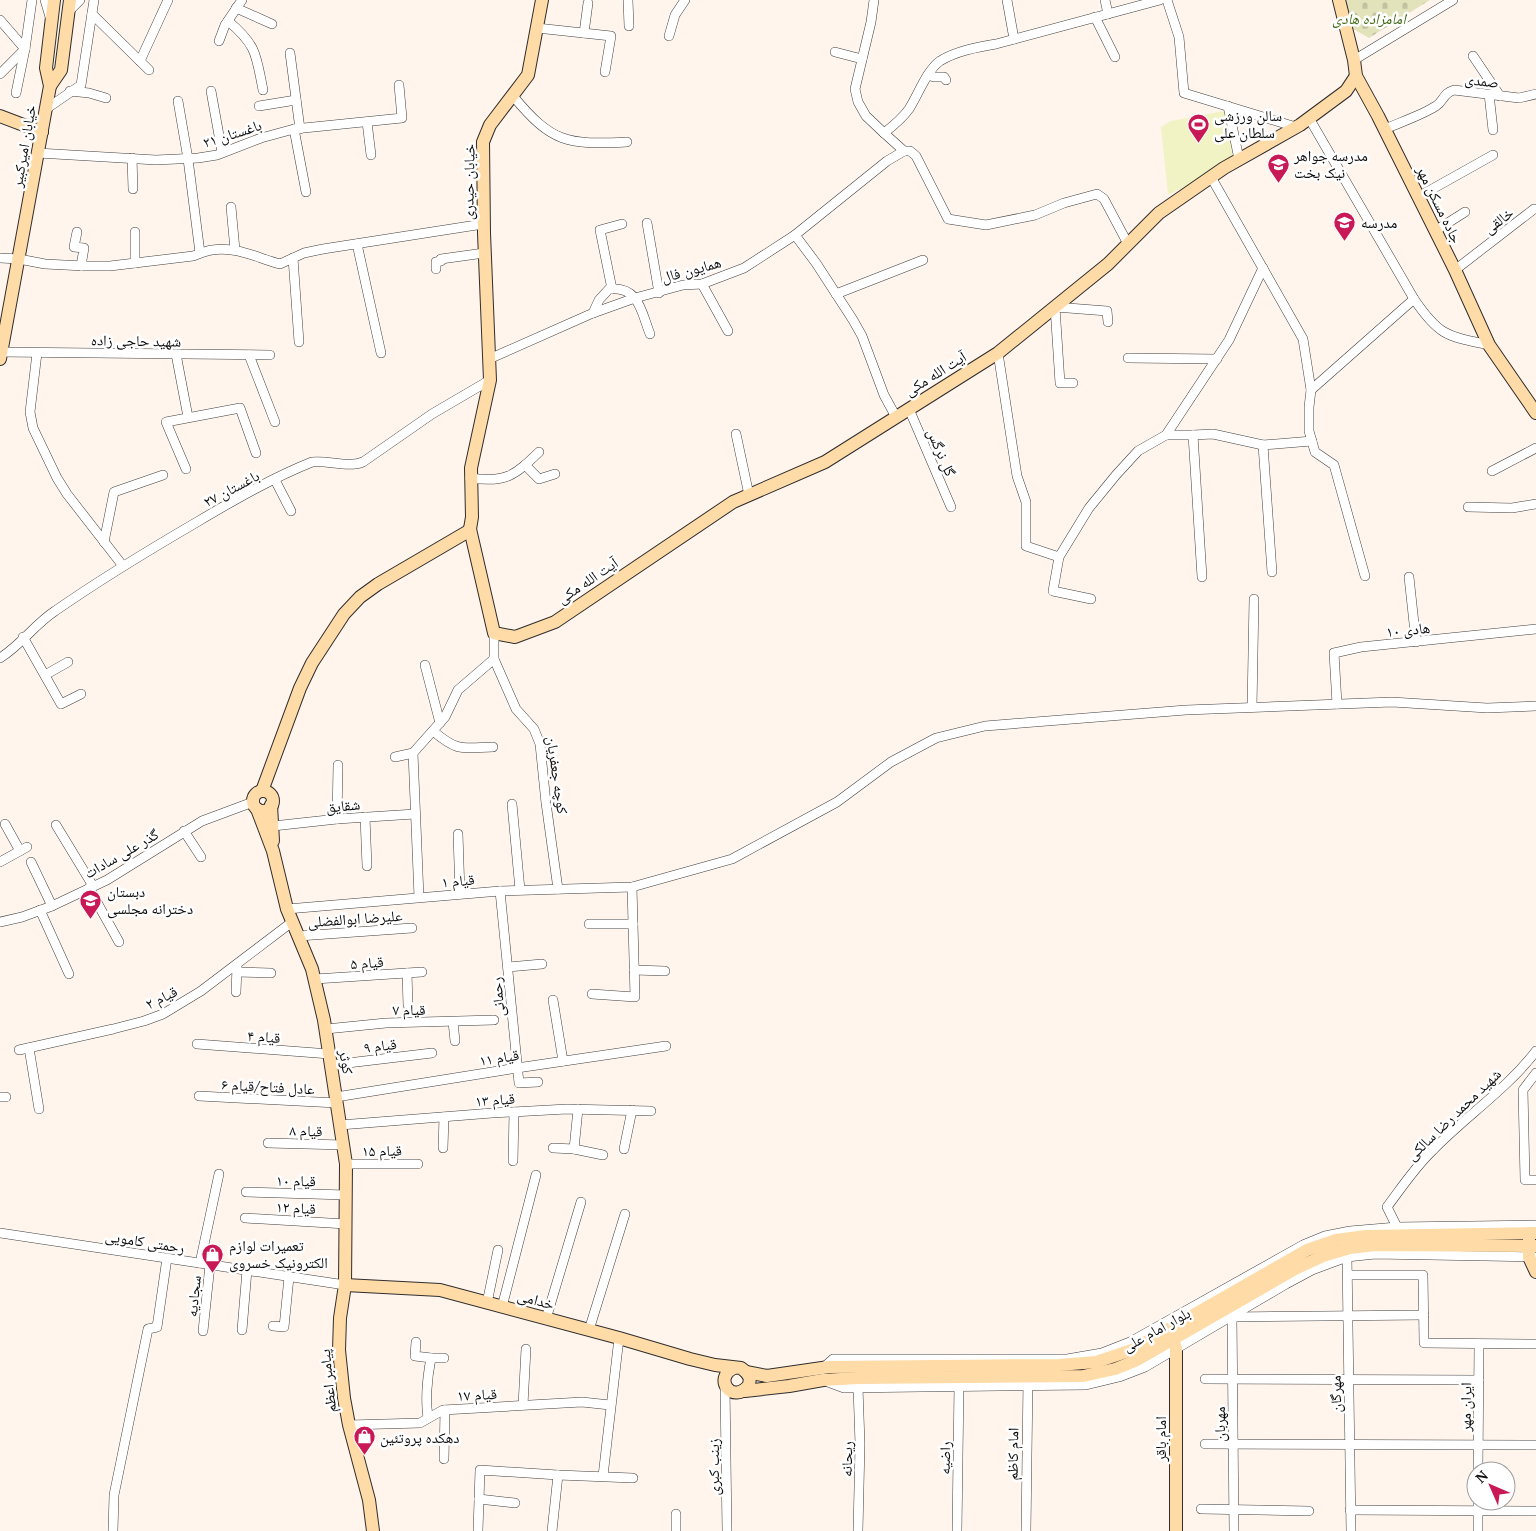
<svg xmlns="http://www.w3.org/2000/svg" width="1536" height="1531" font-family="'PT Serif','Noto Naskh Arabic',serif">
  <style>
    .cemetery { fill: url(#cemetery-stones) }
    .pitch { fill: #f1f3c4 }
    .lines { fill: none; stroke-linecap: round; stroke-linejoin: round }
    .street-casing { stroke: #3f3f3f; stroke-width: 10 }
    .secondary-casing { stroke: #2e2e2e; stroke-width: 14 }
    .street { stroke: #fff; stroke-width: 9 }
    .secondary { stroke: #ffdba7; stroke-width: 12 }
    .labels { text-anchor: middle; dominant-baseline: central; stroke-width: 5; stroke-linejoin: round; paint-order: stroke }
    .park-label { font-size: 15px; font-style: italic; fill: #416a17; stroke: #fff }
    .street-label { font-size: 15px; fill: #0c0c0c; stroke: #fff }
    .poi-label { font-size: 15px; fill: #0c0c0c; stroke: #fff; text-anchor: start }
  </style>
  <defs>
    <pattern id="cemetery-stones" width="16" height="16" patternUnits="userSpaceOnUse" patternTransform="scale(1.25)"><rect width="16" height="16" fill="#e2e3bb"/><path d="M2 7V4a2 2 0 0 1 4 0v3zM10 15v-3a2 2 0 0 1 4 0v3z" fill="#c1c2a0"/></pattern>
  </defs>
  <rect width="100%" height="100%" fill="#fff5ec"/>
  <polygon class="cemetery" points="1344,0 1430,0 1369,38 1348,26"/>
  <polygon class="pitch" points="1224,111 1239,159 1168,195 1161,127 1171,121"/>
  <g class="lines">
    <defs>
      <g id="street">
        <polyline points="45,0 50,17"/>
        <polyline points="628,0 629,26"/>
        <polyline points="874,0 871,22 855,89 858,102 866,116 884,133"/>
        <polyline points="1007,0 1014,39"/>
        <polyline points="1105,0 1108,14"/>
        <polyline points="1167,0 1179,37 1184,93 1296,127"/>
        <polyline points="236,8 272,24"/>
        <polyline points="69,11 80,0"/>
        <polyline points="92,14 149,70"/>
        <polyline points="1095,17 1115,57"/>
        <polyline points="0,20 25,49 0,74"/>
        <path d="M228,21C257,45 256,55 263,90"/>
        <polyline points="537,28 611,36 605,72"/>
        <polyline points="584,33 588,3"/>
        <polyline points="669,36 675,15 685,0"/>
        <polyline points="219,41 225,25 242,0"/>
        <polyline points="835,52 862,59"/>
        <polyline points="290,53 300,129"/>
        <polyline points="1473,56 1500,96"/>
        <polyline points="1354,60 1453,0"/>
        <polyline points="140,61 168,0"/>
        <polyline points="928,75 934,77 944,77 946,80"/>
        <polyline points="70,91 89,93 106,98"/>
        <polyline points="211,91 222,152"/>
        <polyline points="16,93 25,49 32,0"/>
        <polyline points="1489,94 1493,130"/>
        <path d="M513,96C552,143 567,145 627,142"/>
        <polyline points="178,101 188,159 200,253"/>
        <polyline points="259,106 296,100"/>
        <polyline points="1228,106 1239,159"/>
        <polyline points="46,109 81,85 94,0"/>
        <path d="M1309,118L1414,299C1439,336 1447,336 1489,345"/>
        <polyline points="367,122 371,155"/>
        <polyline points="294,129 306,192"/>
        <path d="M1385,129C1401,122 1422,115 1436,106C1444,101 1443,93 1454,90L1519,98L1536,94"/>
        <polyline points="38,153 156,160 198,158 217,155 261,138 294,129 402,118 399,85"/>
        <polyline points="132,158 133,189"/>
        <polyline points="1211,177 1303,339 1311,390 1309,407 1309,431 1315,452 1334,465 1365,576"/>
        <polyline points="1418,197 1493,155"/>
        <polyline points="231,207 235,250"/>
        <polyline points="647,223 659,293"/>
        <polyline points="1435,231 1465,212"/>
        <polyline points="77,232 74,247 84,248 81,266"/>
        <polyline points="135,232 135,263"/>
        <polyline points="795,235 816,263 853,320 862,336 884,395 896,417"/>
        <polyline points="357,244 381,353"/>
        <path d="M1128,244L1104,199L1097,194L1064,203L1035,215L986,225L948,219L916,156L910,151H904L884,133C893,126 902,119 909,109C918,95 927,70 940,61C956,51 978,47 996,44L1160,0"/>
        <path d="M0,258L19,259L45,264L84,266H110L193,256C199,254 205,251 212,250C237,246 257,258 280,264L304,253L323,249L483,224"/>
        <polyline points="293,258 299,342"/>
        <polyline points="436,269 436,262 441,261 441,259 484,253"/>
        <polyline points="1455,270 1534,209"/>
        <polyline points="702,284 728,331"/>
        <polyline points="612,289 600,230 622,224"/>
        <polyline points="836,294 923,260"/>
        <path d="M593,313L599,300L609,289C639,286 641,311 650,334"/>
        <polyline points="1,352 270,355"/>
        <polyline points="37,353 30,412 33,428 57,478 67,494 123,566"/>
        <polyline points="998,353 1017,476 1026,502 1026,546 1059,557 1089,508 1116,475 1138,451 1166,435 1229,340 1263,268"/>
        <polyline points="176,354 188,417"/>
        <polyline points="249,355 275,422"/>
        <polyline points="1128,358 1217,359"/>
        <polyline points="489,359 593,313 635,298 683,285 702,284 744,268 795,235 887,161 904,151"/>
        <polyline points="1073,383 1060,383 1055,307 1107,311 1108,322"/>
        <polyline points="1311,390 1414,299"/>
        <polyline points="909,409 951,507"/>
        <polyline points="736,434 749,495"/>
        <polyline points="1166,435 1193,435 1213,434 1263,445 1312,441"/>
        <polyline points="1193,435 1202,577"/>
        <polyline points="1263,445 1272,572"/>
        <polyline points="525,465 539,479 555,474"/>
        <polyline points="186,469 166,422 240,408 256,453"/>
        <polyline points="1492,471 1536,448"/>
        <path d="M470,478C506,483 514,476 539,452"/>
        <polyline points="275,480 291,511"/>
        <polyline points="1468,507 1512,508 1536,504"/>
        <polyline points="104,542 114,492 163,475"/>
        <polyline points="1059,557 1053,591 1091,599"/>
        <polyline points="1409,577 1416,642"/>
        <polyline points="494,633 494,659 516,709 534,729 540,744 546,803 558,889"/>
        <polyline points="23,637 61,704 81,694"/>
        <path d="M0,658C21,645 35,624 55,611C101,579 149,550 197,522C234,500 272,478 312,462C328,460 348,468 363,462L432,414L490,380"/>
        <polyline points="425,665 440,723"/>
        <polyline points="45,675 68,662"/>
        <polyline points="1337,704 1334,653 1361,647 1536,629"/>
        <polyline points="1252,707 1254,599"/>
        <path d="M433,731C458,752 461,748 493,747"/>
        <polyline points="395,757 413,753"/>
        <polyline points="512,804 520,890"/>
        <polyline points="365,817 367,866"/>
        <polyline points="337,819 338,765"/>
        <polyline points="5,824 20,851"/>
        <polyline points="56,825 93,886"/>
        <polyline points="273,826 337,819 415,814"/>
        <polyline points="184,831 201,857"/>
        <polyline points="458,834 460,894"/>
        <polyline points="0,862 27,847"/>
        <polyline points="31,862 52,906"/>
        <polyline points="89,888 119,942"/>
        <polyline points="500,891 519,1083 538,1082"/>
        <polyline points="419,897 413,753 445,717 458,690 494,659"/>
        <polyline points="287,909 500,891 632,887 732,859 837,802 891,762 936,738 985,726 1186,710 1392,702 1487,708 1536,706"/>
        <polyline points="40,910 69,974"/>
        <polyline points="0,922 22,917 52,906 107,880 202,821 253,802"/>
        <polyline points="589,924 633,924"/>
        <polyline points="299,936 412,928"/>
        <polyline points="508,967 542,964"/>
        <polyline points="634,970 665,971"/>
        <polyline points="237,972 271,973"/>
        <polyline points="407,973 408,1005"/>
        <polyline points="315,979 422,972"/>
        <polyline points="236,992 237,967"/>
        <polyline points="592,994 635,997 632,887"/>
        <polyline points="553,1000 563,1061"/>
        <polyline points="453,1022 455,1041"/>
        <polyline points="326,1029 386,1023 494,1020"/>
        <polyline points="197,1044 330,1054"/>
        <polyline points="29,1048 39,1109"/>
        <polyline points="19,1050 113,1029 144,1021 163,1014 201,991 292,922"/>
        <polyline points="331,1065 432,1053"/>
        <polyline points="1536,1073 1523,1090 1525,1180 1536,1180"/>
        <polyline points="199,1096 337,1103"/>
        <polyline points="0,1097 6,1097"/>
        <polyline points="336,1097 517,1068 666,1046"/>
        <polyline points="340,1125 492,1113 567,1109 651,1111"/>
        <polyline points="268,1143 344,1145"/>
        <polyline points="443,1148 444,1117"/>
        <polyline points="553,1148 574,1149 603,1155"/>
        <polyline points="574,1149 578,1109"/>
        <polyline points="624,1149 632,1110"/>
        <polyline points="513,1161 514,1112"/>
        <polyline points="346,1164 418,1164"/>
        <polyline points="246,1192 346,1195"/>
        <polyline points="245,1218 346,1224"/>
        <path d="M1397,1227L1387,1207C1402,1187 1415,1167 1433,1150C1466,1116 1507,1089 1536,1051"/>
        <polyline points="0,1233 345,1285"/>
        <polyline points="1347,1257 1351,1531"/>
        <polyline points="200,1263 219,1174"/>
        <polyline points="1348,1275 1423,1275 1424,1343 1536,1344"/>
        <polyline points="487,1303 498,1250"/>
        <polyline points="502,1307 536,1175"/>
        <polyline points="546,1319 581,1202"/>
        <polyline points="273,1326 284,1327 289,1277"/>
        <polyline points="242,1330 247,1270"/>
        <polyline points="589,1330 625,1214"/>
        <polyline points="203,1331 210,1265"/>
        <path d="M416,1342L415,1356L431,1358C427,1379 425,1398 428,1418"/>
        <polyline points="431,1358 444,1358"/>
        <polyline points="823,1368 833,1359 1067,1359 1102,1353 1130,1342 1303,1245 1325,1236 1350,1231 1397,1227 1536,1225"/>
        <polyline points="1205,1379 1479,1380"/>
        <polyline points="828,1382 844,1388 1086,1385 1119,1377 1145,1367 1286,1284 1312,1270 1347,1257 1375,1254 1536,1257"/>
        <polyline points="725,1385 727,1531"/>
        <polyline points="858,1387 860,1444 858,1531"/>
        <polyline points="523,1405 526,1349"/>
        <polyline points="349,1425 420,1423 443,1410 582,1402 610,1405"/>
        <polyline points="1205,1444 1536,1445"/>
        <polyline points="444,1459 445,1410"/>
        <polyline points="1478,1471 1479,1344"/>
        <polyline points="603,1476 619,1338"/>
        <polyline points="479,1499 515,1503"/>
        <polyline points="1201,1509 1309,1511"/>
        <polyline points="1350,1510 1536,1511"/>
        <polyline points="113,1531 114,1495 148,1329 157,1327 167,1258"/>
        <polyline points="478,1531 480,1470 558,1475"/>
        <polyline points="552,1531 558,1475 633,1478"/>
        <polyline points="676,1531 676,1514"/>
        <polyline points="957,1531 959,1385"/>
        <polyline points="1026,1531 1028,1380"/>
        <polyline points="1234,1531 1232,1317 1424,1315"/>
        <polyline points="1478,1531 1478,1501"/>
      </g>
      <g id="secondary">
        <polyline points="1339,0 1354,60 1356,76 1378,116 1455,270 1489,345 1536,413"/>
        <polyline points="50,86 61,70 70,0"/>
        <polyline points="0,116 42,132"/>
        <polyline points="0,359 50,86 46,68 54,0"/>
        <polyline points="470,529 494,633 515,637 555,622 733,502 825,462 998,353 1108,264 1159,213 1224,168 1300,125 1346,91 1356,76"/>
        <polyline points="262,791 300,688 312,663 344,614 360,597 378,584 467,532 470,529 472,517 471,468 490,380 484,233 483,142 490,125 528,75 542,0"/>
        <circle cx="263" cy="801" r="10"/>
        <polyline points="271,805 273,841"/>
        <polyline points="257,809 273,851 287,909 312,969 324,1020 346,1164 345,1285 340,1318 339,1350 344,1398 349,1425 369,1500 373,1531"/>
        <polyline points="1529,1238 1529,1257 1536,1272"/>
        <path d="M345,1285L440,1290L619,1338L690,1359L715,1365L741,1368L746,1372L750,1378L749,1385C733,1406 712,1378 734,1368"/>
        <polyline points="1170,1332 1176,1348 1176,1531"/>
        <polyline points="746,1372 767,1376 829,1367 1059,1365 1096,1362 1132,1350 1307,1250 1336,1240 1366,1236 1536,1233"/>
        <polyline points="745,1391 789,1386 823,1380 858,1378 1083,1376 1115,1369 1135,1361 1295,1269 1323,1256 1350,1248 1375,1245 1536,1246"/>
      </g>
    </defs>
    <use href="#street" class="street-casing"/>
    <use href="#secondary" class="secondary-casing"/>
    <use href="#street" class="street"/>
    <use href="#secondary" class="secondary"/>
  </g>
  <defs>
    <symbol id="stadium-pin" viewBox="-11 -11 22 30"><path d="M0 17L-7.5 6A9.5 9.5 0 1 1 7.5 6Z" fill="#c91856" stroke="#fff"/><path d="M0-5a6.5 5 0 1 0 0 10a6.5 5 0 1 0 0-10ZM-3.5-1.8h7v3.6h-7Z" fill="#fff"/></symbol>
    <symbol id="school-pin" viewBox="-11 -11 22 30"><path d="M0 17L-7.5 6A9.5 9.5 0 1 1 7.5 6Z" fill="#c91856" stroke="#fff"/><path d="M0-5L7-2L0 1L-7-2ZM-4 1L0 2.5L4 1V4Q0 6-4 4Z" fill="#fff"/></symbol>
    <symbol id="shop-pin" viewBox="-11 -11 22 30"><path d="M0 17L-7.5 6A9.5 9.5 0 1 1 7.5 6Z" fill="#c91856" stroke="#fff"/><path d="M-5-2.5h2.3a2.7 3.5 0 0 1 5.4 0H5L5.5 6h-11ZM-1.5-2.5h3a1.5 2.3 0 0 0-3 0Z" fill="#fff"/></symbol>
  </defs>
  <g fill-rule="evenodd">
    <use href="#stadium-pin" x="1186" y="112" width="25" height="34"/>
    <use href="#school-pin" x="1266" y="152" width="25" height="34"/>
    <use href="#school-pin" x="1332" y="210" width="25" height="34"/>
    <use href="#school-pin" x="78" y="888" width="25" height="34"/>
    <use href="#shop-pin" x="200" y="1242" width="25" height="34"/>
    <use href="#shop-pin" x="352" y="1424" width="25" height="34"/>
  </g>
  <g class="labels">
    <g class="park-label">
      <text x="1369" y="18">امامزاده هادی</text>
    </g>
    <g class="street-label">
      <text transform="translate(1482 80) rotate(7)">صمدی</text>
      <text transform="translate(232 133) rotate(-18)">باغستان ۲۱</text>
      <text transform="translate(23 146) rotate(-80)">خیابان امیرکبیر</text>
      <text transform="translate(468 182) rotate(-89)">خیابان حیدری</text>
      <text transform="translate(1440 204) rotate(64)">جاده مسکن مهر</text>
      <text transform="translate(1498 220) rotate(-37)">خالقی</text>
      <text transform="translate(691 269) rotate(-15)">همایون فال</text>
      <text transform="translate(136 340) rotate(1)">شهید حاجی زاده</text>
      <text transform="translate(935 373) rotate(-32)">آیت الله مکی</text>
      <text transform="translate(942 452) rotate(67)">گل نرگس</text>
      <text transform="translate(231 488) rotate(-28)">باغستان ۲۷</text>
      <text transform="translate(587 580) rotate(-34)">آیت الله مکی</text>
      <text transform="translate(1408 629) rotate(-6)">هادی ۱۰</text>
      <text transform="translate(558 775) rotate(82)">کوچه جعفریان</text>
      <text transform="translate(343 805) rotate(-5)">شقایق</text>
      <text transform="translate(121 853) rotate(-30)">گذر علی سادات</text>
      <text transform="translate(458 880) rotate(-5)">قیام ۱</text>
      <text transform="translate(355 918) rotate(-4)">علیرضا ابوالفضلی</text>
      <text transform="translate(367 962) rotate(-4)">قیام ۵</text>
      <text transform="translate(161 997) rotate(-26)">قیام ۲</text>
      <text transform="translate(497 997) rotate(-95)">رحمانی</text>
      <text x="409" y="1009">قیام ۷</text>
      <text transform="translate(264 1036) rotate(4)">قیام ۴</text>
      <text transform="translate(380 1045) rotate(-7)">قیام ۹</text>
      <text transform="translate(499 1057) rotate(-9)">قیام ۱۱</text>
      <text transform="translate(347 1062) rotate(81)">کوثر</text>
      <text transform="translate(268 1086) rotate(3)">عادل فتاح/قیام ۶</text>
      <text transform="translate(495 1099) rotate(-4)">قیام ۱۳</text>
      <text transform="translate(1453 1114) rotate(-44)">شهید محمد رضا سالکی</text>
      <text transform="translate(306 1130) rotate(2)">قیام ۸</text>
      <text transform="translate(382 1150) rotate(-1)">قیام ۱۵</text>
      <text transform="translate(296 1180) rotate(1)">قیام ۱۰</text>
      <text transform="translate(296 1207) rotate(3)">قیام ۱۲</text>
      <text transform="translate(145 1241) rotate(9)">رحمتی کامویی</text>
      <text transform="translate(193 1296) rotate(-84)">سجادیه</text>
      <text transform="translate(536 1299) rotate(15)">خدامی</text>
      <text transform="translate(1156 1329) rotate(-29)">بلوار امام علی</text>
      <text transform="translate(327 1381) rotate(-96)">پیامبر اعظم</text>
      <text transform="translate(477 1394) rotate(-3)">قیام ۱۷</text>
      <text transform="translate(1335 1394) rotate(-91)">مهرگان</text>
      <text transform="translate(1465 1407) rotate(-89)">ایران مهر</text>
      <text transform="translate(1219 1424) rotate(-90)">مهربان</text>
      <text transform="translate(1160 1439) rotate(-90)">امام باقر</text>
      <text transform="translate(1012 1454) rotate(-89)">امام کاظم</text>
      <text transform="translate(944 1458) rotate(-89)">راضیه</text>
      <text transform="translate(846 1459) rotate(-89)">ریحانه</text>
      <text transform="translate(713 1467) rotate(-90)">زینب کبری</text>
    </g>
    <g class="poi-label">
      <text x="1214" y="115">سالن ورزشی<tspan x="1214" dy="17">سلطان علی</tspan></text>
      <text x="1294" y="155">مدرسه جواهر<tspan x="1294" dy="17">نیک بخت</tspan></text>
      <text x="1361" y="222">مدرسه</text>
      <text x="107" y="891">دبستان<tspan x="107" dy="17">دخترانه مجلسی</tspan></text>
      <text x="229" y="1245">تعمیرات لوازم<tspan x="229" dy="17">الکترونیک خسروی</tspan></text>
      <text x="380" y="1437">دهکده پروتئین</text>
    </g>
  </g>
  <g transform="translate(1491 1486) rotate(315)"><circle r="24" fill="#ffffff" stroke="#9e9e9e"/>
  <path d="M0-4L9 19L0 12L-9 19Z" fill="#c91856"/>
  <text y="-8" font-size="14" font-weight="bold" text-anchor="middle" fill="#0c0c0c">N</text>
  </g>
</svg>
